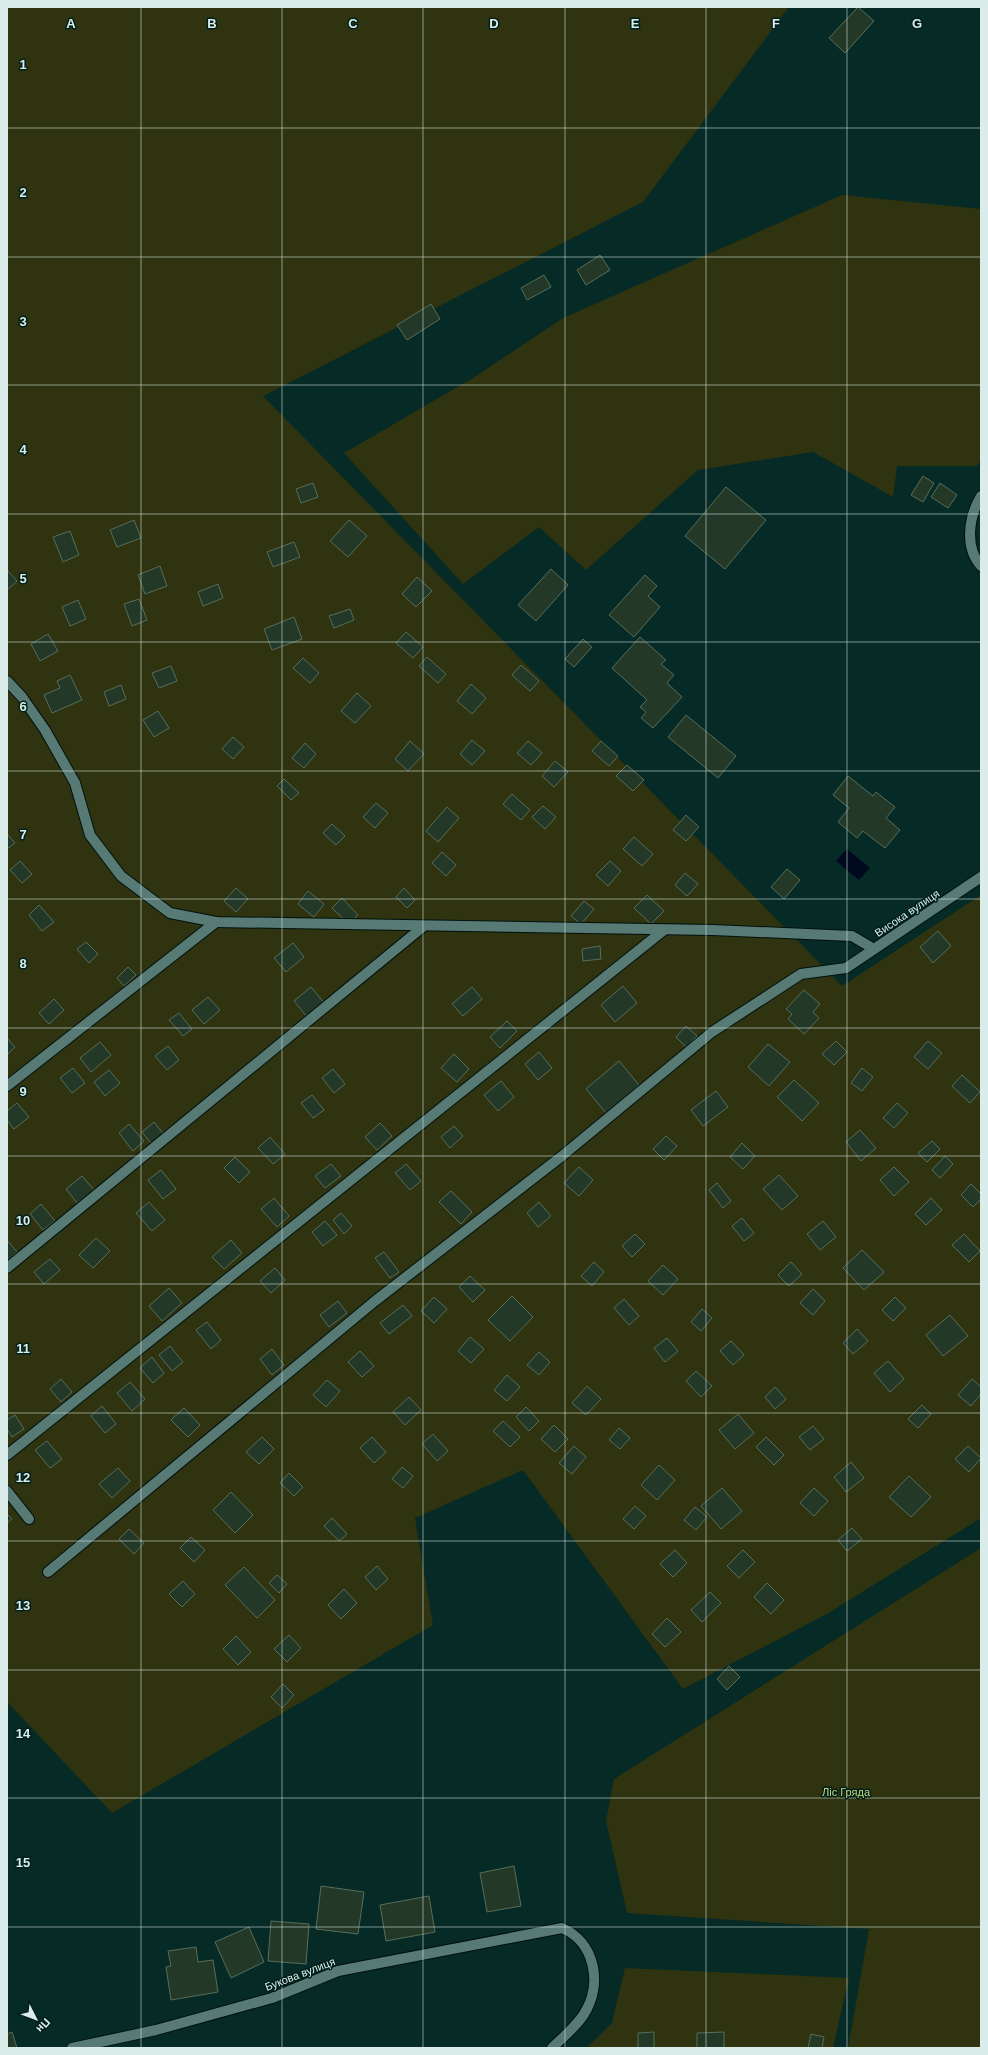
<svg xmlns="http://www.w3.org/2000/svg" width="988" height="2055" font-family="Arial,sans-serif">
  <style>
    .green { fill: #2f3310 }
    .water { fill: #000a1e }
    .building { fill: #233827; stroke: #576e5b }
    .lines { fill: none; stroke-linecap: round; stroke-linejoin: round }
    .street-casing { stroke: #00110e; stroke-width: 12 }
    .street { stroke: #577a74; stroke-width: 10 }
    .grid { fill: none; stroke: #dbedea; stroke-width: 1; stroke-opacity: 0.55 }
    .labels { text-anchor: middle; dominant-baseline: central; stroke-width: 3; stroke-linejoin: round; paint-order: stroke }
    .street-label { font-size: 11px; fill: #dbedea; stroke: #00201c }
    .park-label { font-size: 11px; fill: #cbd87d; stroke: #00201c }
    .grid-label { font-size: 13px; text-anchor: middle; font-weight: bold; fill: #dbedea; stroke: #00201c; stroke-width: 3; stroke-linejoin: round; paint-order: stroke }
  </style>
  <rect width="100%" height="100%" fill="#062a25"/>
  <g class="green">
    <polygon points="7,7 789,7 643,202 263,396 842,986 981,895 981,1518 827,1614 683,1689 523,1470 415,1518 433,1625 112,1813 7,1702"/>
    <polygon points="842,195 981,209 981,460 977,466 897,466 893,497 813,452 698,470 586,570 539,527 463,584 344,453 473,378 563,318"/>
    <polygon points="981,1548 981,2048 848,2048 869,1929 627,1913 606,1821 614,1779"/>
    <polygon points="625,1968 849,1978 833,2048 587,2048 612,2023"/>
  </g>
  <polygon class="water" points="847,849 870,868 859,880 836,861"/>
  <g class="building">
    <polygon points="858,7 874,21 845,53 829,38"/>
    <polygon points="600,255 610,270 586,285 577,270"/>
    <polygon points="544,275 551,287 527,300 521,288"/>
    <polygon points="431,304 440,319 407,340 397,325"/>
    <polygon points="923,476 934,483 923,502 911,495"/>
    <polygon points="313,483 318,497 301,503 296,489"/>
    <polygon points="940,483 957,495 948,508 931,497"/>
    <polygon points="726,487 766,520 725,569 685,536"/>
    <polygon points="134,520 141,538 117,547 110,530"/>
    <polygon points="349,520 367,536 348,557 330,541"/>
    <polygon points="70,531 79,555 63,562 53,537"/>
    <polygon points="294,542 300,557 273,567 267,552"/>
    <polygon points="160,566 167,586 145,594 138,575"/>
    <polygon points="551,569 568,585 536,621 518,605"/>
    <polygon points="7,570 17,581 7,590"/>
    <polygon points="645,575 657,586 648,596 660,607 634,637 609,615"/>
    <polygon points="417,577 432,591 416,607 402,594"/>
    <polygon points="218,584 223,598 203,606 198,592"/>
    <polygon points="139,599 147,620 132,626 124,604"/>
    <polygon points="78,600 86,619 70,626 62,607"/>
    <polygon points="350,609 354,620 334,628 329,616"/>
    <polygon points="294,617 302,639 272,650 264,629"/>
    <polygon points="406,632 423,647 413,658 396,643"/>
    <polygon points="48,634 58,651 40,661 31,644"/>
    <polygon points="640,637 666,660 661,664 674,675 667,683 682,697 653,728 641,718 646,712 640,707 647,700 612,668"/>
    <polygon points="583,639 592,647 574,667 565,659"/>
    <polygon points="427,657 446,674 438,683 419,666"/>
    <polygon points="303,658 319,673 310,683 293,668"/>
    <polygon points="521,665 539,681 530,691 512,675"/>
    <polygon points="171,666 177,681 159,688 152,673"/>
    <polygon points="70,675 82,700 52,713 44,695 60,688 57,681"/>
    <polygon points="471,684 486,698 472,714 457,701"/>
    <polygon points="121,685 126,699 109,706 104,692"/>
    <polygon points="357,693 371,706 355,723 341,711"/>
    <polygon points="158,711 169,728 154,737 143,720"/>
    <polygon points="686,715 736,756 718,778 668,737"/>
    <polygon points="233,737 244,747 233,759 222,749"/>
    <polygon points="472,740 485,751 472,765 460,754"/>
    <polygon points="410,741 424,754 408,771 395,759"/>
    <polygon points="528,741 542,753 531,765 517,753"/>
    <polygon points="601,741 618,756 609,766 592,751"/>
    <polygon points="305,743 316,754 304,768 292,758"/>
    <polygon points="555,761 568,772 554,787 542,776"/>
    <polygon points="627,765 644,780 633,791 616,776"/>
    <polygon points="848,776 873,796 876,792 895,807 886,818 900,830 885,848 863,831 857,838 838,822 849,808 833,795"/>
    <polygon points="284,779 299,793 291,800 277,786"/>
    <polygon points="512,794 530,810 521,820 503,804"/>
    <polygon points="376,803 388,813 375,828 363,817"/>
    <polygon points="543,806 556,817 545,829 532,817"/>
    <polygon points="447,807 459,818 438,842 426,831"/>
    <polygon points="686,815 699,827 686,841 673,830"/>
    <polygon points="332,824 345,836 336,845 323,833"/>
    <polygon points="7,834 15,843 7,849"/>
    <polygon points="634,837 653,854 642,866 623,849"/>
    <polygon points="442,852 456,865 446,876 432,863"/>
    <polygon points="20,861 32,874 22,883 10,870"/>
    <polygon points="610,861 621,871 608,886 596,875"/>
    <polygon points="787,869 800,880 784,899 771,887"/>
    <polygon points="685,873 698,884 687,896 675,885"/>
    <polygon points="236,888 248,899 236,912 224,901"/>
    <polygon points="404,888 415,900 407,908 396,897"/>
    <polygon points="308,891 324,904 314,917 298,904"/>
    <polygon points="647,895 664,911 651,924 634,908"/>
    <polygon points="342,898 358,915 349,924 332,908"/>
    <polygon points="584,901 594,909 581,924 571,916"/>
    <polygon points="39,905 54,922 42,931 29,915"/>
    <polygon points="938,931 951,946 933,963 920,947"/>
    <polygon points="86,942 98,954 89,963 77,949"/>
    <polygon points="293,943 304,957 286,972 274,958"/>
    <polygon points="600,946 601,959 583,961 582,949"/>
    <polygon points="128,967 136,975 124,986 117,978"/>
    <polygon points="623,986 637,1003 615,1022 601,1005"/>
    <polygon points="311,987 325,1004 308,1018 294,1001"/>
    <polygon points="472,987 482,999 463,1016 452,1004"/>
    <polygon points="804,990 820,1004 813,1012 819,1018 804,1034 788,1019 792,1014 786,1009"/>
    <polygon points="208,997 220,1010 204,1024 192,1010"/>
    <polygon points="54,999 64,1010 49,1024 39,1013"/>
    <polygon points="179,1013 192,1029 183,1036 169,1020"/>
    <polygon points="507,1021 517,1031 500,1048 490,1037"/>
    <polygon points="686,1026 697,1036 686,1047 676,1037"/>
    <polygon points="7,1038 15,1047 7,1055"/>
    <polygon points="836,1041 847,1052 834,1065 822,1054"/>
    <polygon points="928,1041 942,1053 928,1069 914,1057"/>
    <polygon points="100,1042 111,1055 91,1072 80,1058"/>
    <polygon points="768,1044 790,1062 769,1086 748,1067"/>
    <polygon points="168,1046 179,1060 167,1070 155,1056"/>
    <polygon points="539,1052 552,1068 538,1080 525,1064"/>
    <polygon points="454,1054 469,1069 457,1082 441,1068"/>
    <polygon points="619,1061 639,1085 606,1113 586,1089"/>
    <polygon points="73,1068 85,1083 72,1093 60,1078"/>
    <polygon points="862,1068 873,1077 862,1091 851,1083"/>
    <polygon points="333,1069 345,1084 334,1093 322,1078"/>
    <polygon points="109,1070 120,1083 105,1096 94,1082"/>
    <polygon points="962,1075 980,1092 970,1103 952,1086"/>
    <polygon points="794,1080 819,1103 802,1121 777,1097"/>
    <polygon points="501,1081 514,1097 498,1111 484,1095"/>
    <polygon points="716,1091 728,1107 703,1126 691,1110"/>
    <polygon points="312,1095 324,1110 313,1118 301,1103"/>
    <polygon points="17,1103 29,1117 14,1129 7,1120 7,1111"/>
    <polygon points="897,1103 908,1113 894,1128 883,1118"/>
    <polygon points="154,1122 166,1137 154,1147 142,1132"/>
    <polygon points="380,1123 392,1136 377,1150 365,1137"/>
    <polygon points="129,1124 144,1141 133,1151 119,1133"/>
    <polygon points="454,1126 463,1136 450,1148 441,1137"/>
    <polygon points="860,1130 876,1148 861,1161 846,1142"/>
    <polygon points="666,1136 677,1146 664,1160 653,1149"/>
    <polygon points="270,1137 285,1154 273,1164 258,1148"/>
    <polygon points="932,1141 940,1149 927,1162 918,1153"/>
    <polygon points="742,1143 755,1156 743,1169 730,1157"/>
    <polygon points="945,1156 953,1164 940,1178 932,1170"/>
    <polygon points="235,1157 250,1172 239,1183 224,1168"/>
    <polygon points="331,1164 341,1176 325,1188 315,1176"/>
    <polygon points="406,1164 421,1181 410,1190 395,1173"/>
    <polygon points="579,1167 593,1180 579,1196 564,1183"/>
    <polygon points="894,1167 909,1182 894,1196 880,1180"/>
    <polygon points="161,1170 176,1189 163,1199 148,1180"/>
    <polygon points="779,1175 798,1196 782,1210 763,1189"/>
    <polygon points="82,1176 94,1190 77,1203 66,1189"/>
    <polygon points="717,1183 731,1201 723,1208 709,1190"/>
    <polygon points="971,1184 981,1194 981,1199 973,1207 961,1195"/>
    <polygon points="451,1191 472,1212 461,1224 439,1202"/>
    <polygon points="274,1198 289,1216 277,1227 261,1209"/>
    <polygon points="931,1198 942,1210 926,1225 915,1214"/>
    <polygon points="149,1202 165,1220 152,1231 136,1213"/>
    <polygon points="539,1202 551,1216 538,1227 527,1213"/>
    <polygon points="41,1204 55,1221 43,1230 30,1214"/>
    <polygon points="341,1213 352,1226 344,1234 333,1220"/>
    <polygon points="742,1218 754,1233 744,1241 732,1226"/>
    <polygon points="325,1221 337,1235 323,1246 312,1232"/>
    <polygon points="823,1221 836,1237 820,1250 807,1234"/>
    <polygon points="635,1234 645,1244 632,1257 622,1246"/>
    <polygon points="964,1234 980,1251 969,1262 952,1245"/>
    <polygon points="96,1238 110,1251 93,1268 79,1255"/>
    <polygon points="7,1240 17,1252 7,1260"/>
    <polygon points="231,1240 242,1253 224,1269 212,1257"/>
    <polygon points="862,1250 884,1272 864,1290 843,1268"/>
    <polygon points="384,1252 399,1272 390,1278 375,1258"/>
    <polygon points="50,1259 60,1270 44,1284 34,1272"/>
    <polygon points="594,1262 604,1272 592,1286 581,1276"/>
    <polygon points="791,1262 802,1274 789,1286 778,1275"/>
    <polygon points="663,1265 678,1279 663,1295 648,1281"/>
    <polygon points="275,1268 285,1280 271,1293 260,1281"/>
    <polygon points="470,1276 485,1290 473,1302 459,1287"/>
    <polygon points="169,1288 182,1303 162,1321 149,1306"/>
    <polygon points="813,1289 825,1301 813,1315 800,1303"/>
    <polygon points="512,1296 533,1317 510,1341 488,1320"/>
    <polygon points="434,1297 447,1309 434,1323 421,1311"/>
    <polygon points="895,1297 906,1308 893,1321 882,1310"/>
    <polygon points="624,1299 639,1316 629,1325 614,1308"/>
    <polygon points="338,1301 347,1313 329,1327 320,1315"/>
    <polygon points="403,1305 412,1316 389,1334 380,1323"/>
    <polygon points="702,1309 712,1318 701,1331 691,1322"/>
    <polygon points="950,1315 968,1336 943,1356 926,1335"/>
    <polygon points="207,1322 221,1340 211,1349 196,1330"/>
    <polygon points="857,1329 868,1341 853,1354 843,1343"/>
    <polygon points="470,1337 484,1349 471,1363 458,1351"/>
    <polygon points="667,1338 678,1351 665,1362 654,1348"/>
    <polygon points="731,1341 744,1355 733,1365 720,1351"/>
    <polygon points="170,1346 183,1362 172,1371 159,1355"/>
    <polygon points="272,1349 284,1365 272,1375 260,1359"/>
    <polygon points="360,1351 374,1366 362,1377 348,1362"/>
    <polygon points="539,1352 550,1362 539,1375 527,1365"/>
    <polygon points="152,1357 164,1373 153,1383 140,1368"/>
    <polygon points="888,1361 904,1379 890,1392 874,1373"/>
    <polygon points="696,1371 712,1386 701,1397 686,1381"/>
    <polygon points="507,1375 520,1387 507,1401 494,1390"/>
    <polygon points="61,1379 72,1392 61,1402 50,1389"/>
    <polygon points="972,1379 981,1387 981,1394 971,1406 958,1395"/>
    <polygon points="327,1380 340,1391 326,1407 313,1395"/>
    <polygon points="130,1382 145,1399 132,1411 117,1393"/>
    <polygon points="587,1386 601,1399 586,1415 572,1403"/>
    <polygon points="775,1387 786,1399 775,1409 765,1397"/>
    <polygon points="409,1397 421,1410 405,1425 393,1412"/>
    <polygon points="922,1405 931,1414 918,1428 908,1419"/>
    <polygon points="102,1406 116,1424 105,1433 91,1416"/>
    <polygon points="526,1407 539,1421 529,1431 516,1417"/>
    <polygon points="184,1408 200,1425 188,1437 171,1420"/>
    <polygon points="738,1414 754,1433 735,1449 719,1430"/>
    <polygon points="15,1415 24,1429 12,1437 7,1429 7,1420"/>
    <polygon points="503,1421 520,1437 510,1447 493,1431"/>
    <polygon points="554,1425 568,1439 555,1452 541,1439"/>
    <polygon points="813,1426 824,1439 810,1450 799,1437"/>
    <polygon points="619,1428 630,1438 620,1449 609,1440"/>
    <polygon points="433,1434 448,1451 437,1461 422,1444"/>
    <polygon points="262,1437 274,1449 259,1464 246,1452"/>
    <polygon points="372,1437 386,1452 374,1463 360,1448"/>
    <polygon points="766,1437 784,1455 774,1465 756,1447"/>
    <polygon points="47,1441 62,1459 50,1468 35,1450"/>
    <polygon points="574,1446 586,1457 572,1474 559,1463"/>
    <polygon points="968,1446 981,1458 969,1472 955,1459"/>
    <polygon points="851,1462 864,1478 846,1492 834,1477"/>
    <polygon points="659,1465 675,1480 657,1500 641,1485"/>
    <polygon points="402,1467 413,1476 403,1488 392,1479"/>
    <polygon points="118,1468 130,1481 112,1498 99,1484"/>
    <polygon points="289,1473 303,1487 294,1496 280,1483"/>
    <polygon points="909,1476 931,1497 911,1517 889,1497"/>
    <polygon points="722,1488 742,1511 721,1529 701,1506"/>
    <polygon points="814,1488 828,1501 814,1516 800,1503"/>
    <polygon points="231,1492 253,1515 235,1533 213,1510"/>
    <polygon points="635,1506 646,1516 634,1529 623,1519"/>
    <polygon points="695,1507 707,1517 696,1530 684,1520"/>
    <polygon points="7,1514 12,1519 7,1523"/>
    <polygon points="332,1518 347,1534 339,1541 324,1526"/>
    <polygon points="852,1528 862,1539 847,1551 838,1540"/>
    <polygon points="129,1529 144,1543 134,1554 119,1539"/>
    <polygon points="191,1537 205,1550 194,1562 180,1548"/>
    <polygon points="675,1550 687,1563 673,1577 660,1564"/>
    <polygon points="743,1550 755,1562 739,1578 727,1566"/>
    <polygon points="377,1566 388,1579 376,1590 365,1577"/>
    <polygon points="244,1567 275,1600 257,1618 225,1585"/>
    <polygon points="277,1575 287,1584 279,1593 269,1583"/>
    <polygon points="183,1581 195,1594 182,1607 169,1594"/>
    <polygon points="767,1583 784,1600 771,1614 754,1597"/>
    <polygon points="344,1589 357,1603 341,1619 328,1605"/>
    <polygon points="710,1592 721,1603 702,1622 691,1610"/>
    <polygon points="667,1618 681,1632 665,1647 652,1634"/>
    <polygon points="289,1635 301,1648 287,1662 274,1649"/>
    <polygon points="236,1636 251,1652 238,1665 223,1649"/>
    <polygon points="729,1666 740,1677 727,1690 717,1679"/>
    <polygon points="283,1684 294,1695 282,1708 271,1697"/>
    <polygon points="514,1866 521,1906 487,1912 480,1873"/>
    <polygon points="321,1886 364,1892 358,1934 316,1929"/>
    <polygon points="429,1896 435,1932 386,1941 380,1905"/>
    <polygon points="271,1921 309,1924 306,1964 268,1961"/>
    <polygon points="249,1927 264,1962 231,1978 215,1942"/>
    <polygon points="196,1947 198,1962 213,1960 218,1992 171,2000 166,1967 171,1966 168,1951"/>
    <polygon points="12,2032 17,2048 7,2048 7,2034"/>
    <polygon points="654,2032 654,2048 638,2048 638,2033"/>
    <polygon points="724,2032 724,2048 697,2048 697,2033"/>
    <polygon points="811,2034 824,2037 822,2048 808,2048"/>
  </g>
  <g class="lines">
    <defs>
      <g id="street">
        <path d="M981,496C969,516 964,547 981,566"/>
        <polyline points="7,681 22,697 45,730 75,783 90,835 121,876 170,913 216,922 713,930 852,936 874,949"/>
        <polyline points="7,1086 216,922"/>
        <polyline points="7,1268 424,926"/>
        <polyline points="7,1455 664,930"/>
        <polyline points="7,1491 29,1519"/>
        <polyline points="48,1572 375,1301 562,1156 712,1032 801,974 846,968 981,877"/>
        <path d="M72,2048L156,2030L272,1998L338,1971L562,1928C595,1942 603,1984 584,2014C576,2027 563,2037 552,2048"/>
      </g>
    </defs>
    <use href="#street" class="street-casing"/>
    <use href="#street" class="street"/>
  </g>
  <path class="grid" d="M141,7V2048M282,7V2048M423,7V2048M565,7V2048M706,7V2048M847,7V2048M7,128H981M7,257H981M7,385H981M7,514H981M7,642H981M7,771H981M7,899H981M7,1028H981M7,1156H981M7,1284H981M7,1413H981M7,1541H981M7,1670H981M7,1798H981M7,1927H981"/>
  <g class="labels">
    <g class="street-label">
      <text transform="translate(907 913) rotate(-34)">Висока вулиця</text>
      <text transform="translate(300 1974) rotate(-21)">Букова вулиця</text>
    </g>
    <g class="park-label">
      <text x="846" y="1792">Ліс Гряда</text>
    </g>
  </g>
  <g class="grid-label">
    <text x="71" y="28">A</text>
    <text x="212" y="28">B</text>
    <text x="353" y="28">C</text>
    <text x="494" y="28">D</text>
    <text x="635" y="28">E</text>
    <text x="776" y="28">F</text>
    <text x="917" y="28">G</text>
    <text x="23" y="69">1</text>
    <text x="23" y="197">2</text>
    <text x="23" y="326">3</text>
    <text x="23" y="454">4</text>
    <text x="23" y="583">5</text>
    <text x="23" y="711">6</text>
    <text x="23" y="839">7</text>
    <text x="23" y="968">8</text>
    <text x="23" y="1096">9</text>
    <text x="23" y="1225">10</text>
    <text x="23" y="1353">11</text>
    <text x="23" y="1482">12</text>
    <text x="23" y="1610">13</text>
    <text x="23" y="1738">14</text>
    <text x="23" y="1867">15</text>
  </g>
  <rect width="988" height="2055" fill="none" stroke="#dbedea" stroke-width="16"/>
  <g transform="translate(36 2019) rotate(132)" stroke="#00201c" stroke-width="3" paint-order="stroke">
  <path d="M0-3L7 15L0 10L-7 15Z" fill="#dbedea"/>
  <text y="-6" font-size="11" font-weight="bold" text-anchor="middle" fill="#dbedea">Пн</text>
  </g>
</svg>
